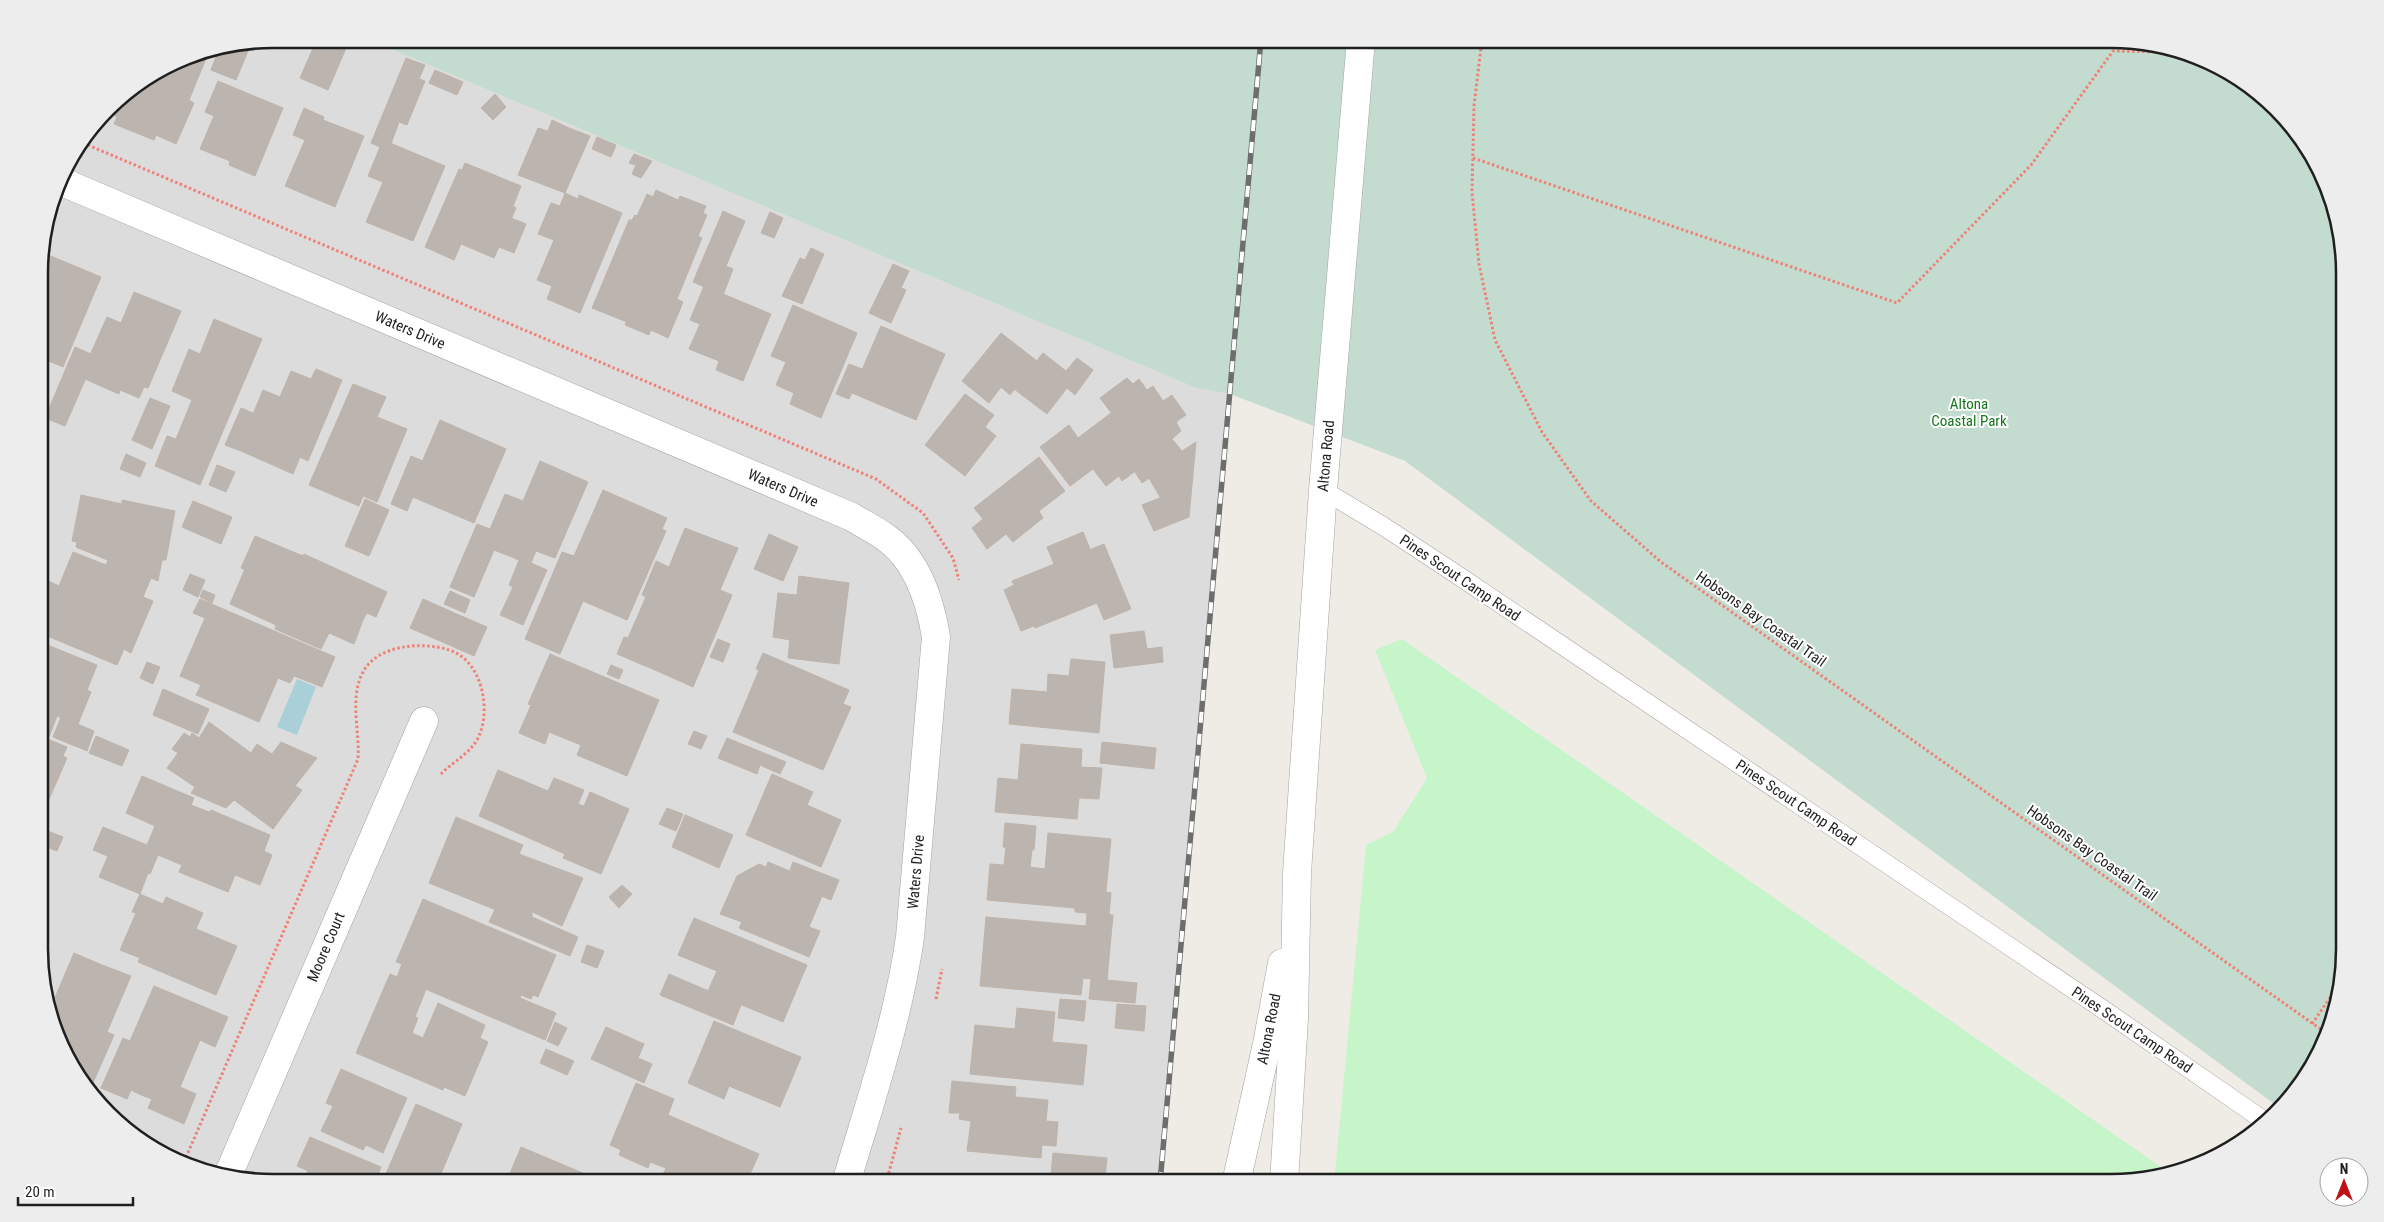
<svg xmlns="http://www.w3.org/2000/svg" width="2384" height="1222" font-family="'Roboto Condensed',sans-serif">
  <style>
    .residential { fill: #dddcdc }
    .wetland { fill: #c4dcd0 }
    .park { fill: #c6f5c9 }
    .water { fill: #a9cfd9 }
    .building { fill: #bcb5af; stroke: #bfb3a9 }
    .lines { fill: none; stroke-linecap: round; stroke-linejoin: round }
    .service-casing { stroke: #a3a3a3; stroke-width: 19 }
    .minor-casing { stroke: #a3a3a3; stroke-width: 29 }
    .path { stroke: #ef8176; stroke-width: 3; stroke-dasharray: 2.5 2.5; stroke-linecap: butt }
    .service { stroke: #fff; stroke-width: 18 }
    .minor { stroke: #fff; stroke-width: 28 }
    .rail-casing { stroke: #6d6d6d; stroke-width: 5.5 }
    .rail { stroke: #fff; stroke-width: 4; stroke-dasharray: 11; stroke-linecap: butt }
    .labels { text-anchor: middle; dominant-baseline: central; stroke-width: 4; stroke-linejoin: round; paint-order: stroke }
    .street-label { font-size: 15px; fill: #1f1f1f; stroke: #fff }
    .park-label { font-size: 15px; fill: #14751b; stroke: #fff }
    .rim { fill: none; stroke: #1f1f1f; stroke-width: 2.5 }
  </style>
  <rect width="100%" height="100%" fill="#efece6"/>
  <polygon class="residential" points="273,39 367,39 1196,388 1230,394 1160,1183 273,1183 169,1159 119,1125 78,1079 41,980 39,257 63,170 118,97 184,56"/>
  <polygon class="wetland" points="367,39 2111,39 2215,63 2265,97 2306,143 2343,243 2345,949 2321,1053 2287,1104 2281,1109 1405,461 1230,394 1196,388"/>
  <polygon class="park" points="1402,639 2171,1174 2126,1183 1334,1183 1366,845 1393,832 1427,778 1375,650"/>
  <polygon class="water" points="297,679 316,687 297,735 277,727"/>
  <g class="building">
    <polygon points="317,39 350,39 328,90 300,78"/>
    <polygon points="251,44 236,80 211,70 219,49"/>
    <polygon points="209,51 189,100 194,103 176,144 156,135 154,140 114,124 117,117 107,112 118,97 184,56"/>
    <polygon points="406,58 425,65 419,79 425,81 407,125 399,122 391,144 383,140 380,147 371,143"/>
    <polygon points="435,70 463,82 457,95 429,83"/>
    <polygon points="218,81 283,108 255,176 229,165 230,161 200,149 214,116 205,112"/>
    <polygon points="495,94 506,107 493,120 481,108"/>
    <polygon points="304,108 324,117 323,120 364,136 335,207 285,186 305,140 293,135"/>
    <polygon points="552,120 569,128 544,185 518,175 538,128 548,131"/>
    <polygon points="569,128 590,136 565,193 544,185"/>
    <polygon points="597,137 616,145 611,157 592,149"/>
    <polygon points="383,140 445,166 413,241 366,222 383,182 368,176"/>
    <polygon points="634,154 652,161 641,178 632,174 636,165 629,163"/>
    <polygon points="465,163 521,186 513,206 516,208 494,258 461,244 454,260 425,247 459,169 462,170"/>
    <polygon points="656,190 678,200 627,322 592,308 629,220 632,220 635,215 637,216 647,194 653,197"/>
    <polygon points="565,193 578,199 579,195 622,213 580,313 547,299 552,286 537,280 554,240 538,234 551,203 560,206"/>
    <polygon points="680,196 706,206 703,213 707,215 698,236 702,238 677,299 683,302 668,338 651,330 649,335 625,325"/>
    <polygon points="723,211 745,221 726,266 733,269 723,295 693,282"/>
    <polygon points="770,212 783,218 774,238 761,233"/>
    <polygon points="511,218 526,224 514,253 499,247"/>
    <polygon points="811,248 824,254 802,304 782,296 800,258 805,260"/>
    <polygon points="41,252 101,277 63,367 39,357"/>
    <polygon points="893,264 909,271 901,288 906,290 891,323 869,313"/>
    <polygon points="704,286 771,314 743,381 716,370 719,361 689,349 700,324 690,320"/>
    <polygon points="134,292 181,311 148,388 144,387 139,398 120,390 119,394 85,379 92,364 87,362 107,317 121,323"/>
    <polygon points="793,305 857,333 821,418 790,404 794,393 776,385 786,362 771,356"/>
    <polygon points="214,319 262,339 200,485 155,466 167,436 176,439 192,400 172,391 189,349 200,354"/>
    <polygon points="881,326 945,354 916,420 852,393"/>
    <polygon points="1001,333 1037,361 1010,395 1001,387 989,403 962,381"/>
    <polygon points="75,347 91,354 87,362 92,364 65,426 45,418"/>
    <polygon points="1043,353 1066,371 1077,358 1093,370 1075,395 1067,388 1047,414 1014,389"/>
    <polygon points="849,364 862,369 849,399 836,394"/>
    <polygon points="316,369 342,380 308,461 300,457 293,474 241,451 247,437 244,436 263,390 280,397 291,371 311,379"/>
    <polygon points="1127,378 1133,384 1139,379 1147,390 1153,386 1163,401 1172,395 1186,415 1176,422 1181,431 1172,439 1182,451 1196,442 1192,485 1160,497 1149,478 1142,483 1135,472 1157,455 1125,413 1116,419 1100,398"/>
    <polygon points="353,384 386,397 377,417 407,429 377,502 363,496 359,506 309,485"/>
    <polygon points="965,394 994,415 985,427 996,436 965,476 925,445"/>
    <polygon points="150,398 170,406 152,449 132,440"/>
    <polygon points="241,408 253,413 244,436 247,437 241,451 225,445"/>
    <polygon points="1111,413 1116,419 1125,413 1157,455 1122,481 1119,476 1106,486 1093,469 1070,486 1040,447 1069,425 1078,438"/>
    <polygon points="440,420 506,449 474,523 408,495"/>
    <polygon points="126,454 146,463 140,477 120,469"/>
    <polygon points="411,456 423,461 408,495 413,497 407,511 391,504"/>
    <polygon points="1039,457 1065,491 1039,511 1043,518 1013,542 1006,534 987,549 972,528 983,519 974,508"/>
    <polygon points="540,461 588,482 555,558 536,551 531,563 547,570 523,625 500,615 513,587 509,585 519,560 494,550 474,597 450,587 477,524 490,529 505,494 523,501"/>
    <polygon points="217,465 235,472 226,492 209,485"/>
    <polygon points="1192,485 1189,517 1154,531 1142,505"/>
    <polygon points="603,490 667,518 662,529 666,531 627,620 583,601 560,654 525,639 562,552 574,556"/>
    <polygon points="81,495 122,504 122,500 175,511 166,560 162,560 158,581 76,547 77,542 72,541"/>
    <polygon points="365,499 389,510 369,556 345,546"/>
    <polygon points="193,501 232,517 221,544 182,527"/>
    <polygon points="685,528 711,538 655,670 617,654 624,637 628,638 646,597 642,595 656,561 669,567"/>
    <polygon points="1083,532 1090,549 1054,564 1047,547"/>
    <polygon points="769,534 798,547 783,581 754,569"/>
    <polygon points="255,536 303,556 304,554 387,592 376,617 367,613 363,620 241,568"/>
    <polygon points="711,538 738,548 720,590 732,595 693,687 655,670"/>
    <polygon points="1104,544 1131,609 1104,620 1097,603 1035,628 1034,626 1021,631 1004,590 1014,585 1012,581"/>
    <polygon points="73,552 106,565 108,560 151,578 143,597 153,601 131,653 124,649 117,665 40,633 40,589 44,579 59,586"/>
    <polygon points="245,569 363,620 354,644 329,633 321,649 275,629 276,625 230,604"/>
    <polygon points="190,574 205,580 198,597 183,590"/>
    <polygon points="799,576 849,583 839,664 788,658 790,640 773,637 778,593 797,595"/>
    <polygon points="203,590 215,595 212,603 200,597"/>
    <polygon points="450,591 470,600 465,613 444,604"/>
    <polygon points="200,599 335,657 322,687 294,676 290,683 278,678 259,722 196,695 201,685 180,676 205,618 193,613"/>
    <polygon points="423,599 459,615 447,644 410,628"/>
    <polygon points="459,615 487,627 474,656 447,644"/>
    <polygon points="1144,631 1147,649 1162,647 1163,662 1114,668 1110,635"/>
    <polygon points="718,639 730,644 723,662 710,657"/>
    <polygon points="40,642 97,665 87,690 91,692 78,724 57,716 49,737 40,733"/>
    <polygon points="763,653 849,690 843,704 851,707 823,770 733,732 759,670 756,669"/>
    <polygon points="550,654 659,700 627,776 577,755 581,745 549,732 545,744 519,733 531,705 528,704"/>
    <polygon points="1071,659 1105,662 1099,733 1009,724 1012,689 1047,692 1048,674 1069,676"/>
    <polygon points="147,662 160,667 153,684 140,678"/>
    <polygon points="611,665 623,670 619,679 607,674"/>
    <polygon points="163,689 209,709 198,734 153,715"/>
    <polygon points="61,717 94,731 87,751 53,737"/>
    <polygon points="209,722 251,753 257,744 272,754 281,742 317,758 295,786 302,790 273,829 234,800 226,808 191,793 195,787 167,768 178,753 172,749 184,733 190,737 192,733 199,738"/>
    <polygon points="694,731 707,736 701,749 688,744"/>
    <polygon points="40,736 67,747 63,756 67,758 46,806 40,804"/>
    <polygon points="96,736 129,750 122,766 89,753"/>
    <polygon points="727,738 786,762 780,774 760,765 757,774 718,758"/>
    <polygon points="1102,742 1156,748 1154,769 1100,763"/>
    <polygon points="1021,744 1082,749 1081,767 1102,768 1099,799 1079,798 1077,819 995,812 998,778 1018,780"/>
    <polygon points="498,770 548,791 554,778 584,790 578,804 584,806 590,792 629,809 601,874 563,858 565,854 479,816"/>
    <polygon points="772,774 813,792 807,805 841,820 821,867 746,835"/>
    <polygon points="142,776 194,798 191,805 209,812 211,810 270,835 264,851 272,855 260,885 235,875 228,892 179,872 182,865 158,855 150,874 93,850 103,827 147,845 155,826 126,813"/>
    <polygon points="40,807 48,810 41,827 40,827"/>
    <polygon points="667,808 683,814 676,831 659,824"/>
    <polygon points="685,815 733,835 719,868 672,847"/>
    <polygon points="456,817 523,845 519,854 583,878 562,926 501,897 496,910 429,883"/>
    <polygon points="1005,823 1036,826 1034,850 1003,847"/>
    <polygon points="40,828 63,837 57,851 41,845 41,847"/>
    <polygon points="1048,833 1111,839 1106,892 1111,893 1109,915 1075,912 1075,908 987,900 990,864 1004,865 1006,847 1032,850 1030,867 1045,869"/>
    <polygon points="108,856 148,873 140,894 99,877"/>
    <polygon points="768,862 802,876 797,886 822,896 809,927 820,931 809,957 739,928 742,922 720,914 737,876 759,864 766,867"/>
    <polygon points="793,862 839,880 831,900 797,886 802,876 790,870"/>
    <polygon points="622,885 632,894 619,908 609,897"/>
    <polygon points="140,894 163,904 166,897 203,913 196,929 237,946 216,995 138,962 140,958 120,950 136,913 132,912"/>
    <polygon points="501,897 532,910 532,917 578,937 570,956 489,922"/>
    <polygon points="423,899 556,955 538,997 533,995 531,999 521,995 520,998 556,1013 545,1040 397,977 402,964 396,962"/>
    <polygon points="1087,913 1113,915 1107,980 1137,983 1135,1003 1089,999 1091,979 1083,978 1081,995 980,986 986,917 1086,926"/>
    <polygon points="694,918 807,965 783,1022 708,991 717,971 678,955"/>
    <polygon points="587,945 604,951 597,968 581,962"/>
    <polygon points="74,953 102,965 67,1049 51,1007"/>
    <polygon points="102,965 131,976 107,1032 114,1035 92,1085 78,1079 67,1049"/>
    <polygon points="390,974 426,989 415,1017 418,1018 412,1033 423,1038 438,1003 485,1025 480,1038 488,1042 465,1096 444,1087 443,1090 356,1053"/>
    <polygon points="669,974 741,1005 733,1025 660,995"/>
    <polygon points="154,986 183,998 141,1095 131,1090 127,1099 101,1088 123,1038 130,1041"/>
    <polygon points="183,998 228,1017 215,1047 200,1040 180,1087 196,1094 184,1124 148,1108 152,1099 141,1095"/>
    <polygon points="1060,999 1086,1001 1084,1021 1058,1018"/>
    <polygon points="1117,1004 1146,1006 1144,1031 1115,1028"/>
    <polygon points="1017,1008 1055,1012 1052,1042 1087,1045 1083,1085 970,1074 975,1025 1015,1029"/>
    <polygon points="714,1021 801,1057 780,1107 729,1086 724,1099 688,1083"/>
    <polygon points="555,1022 567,1028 558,1046 547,1041"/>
    <polygon points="606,1027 644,1044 638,1058 652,1064 644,1083 591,1059"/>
    <polygon points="546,1049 574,1061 567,1075 540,1063"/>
    <polygon points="341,1069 407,1098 383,1153 366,1145 363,1150 321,1131 333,1106 326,1103"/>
    <polygon points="952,1081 1016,1087 1015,1097 1048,1100 1046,1121 1058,1122 1056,1146 1042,1145 1041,1158 967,1151 971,1121 959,1119 960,1113 949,1113"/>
    <polygon points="636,1083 674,1099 668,1115 759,1154 746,1183 666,1183 660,1181 666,1168 650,1162 648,1168 619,1155 621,1150 610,1145"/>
    <polygon points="416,1104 462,1124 437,1183 382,1183"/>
    <polygon points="310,1137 381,1167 375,1183 303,1183 308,1171 297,1166"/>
    <polygon points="521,1147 590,1176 587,1183 506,1183"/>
    <polygon points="1053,1153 1107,1158 1105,1178 1051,1174"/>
  </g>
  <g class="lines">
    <defs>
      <polyline id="service" points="1323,490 1383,526 1456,574 2107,1012 2266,1122"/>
      <g id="minor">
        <path d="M60,181L852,517C863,524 874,529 885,537C917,559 930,600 936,637L910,937C898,1021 870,1102 846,1183"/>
        <polyline points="229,1173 424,721"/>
        <polyline points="1236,1183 1267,1044 1282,963"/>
        <polyline points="1284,1183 1294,1019 1297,873 1323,490 1361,39"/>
      </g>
    </defs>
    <use href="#service" class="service-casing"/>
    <use href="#minor" class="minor-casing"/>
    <g class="path">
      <polyline points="1482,39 1474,106 1472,192 1479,264 1495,340 1542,432 1591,501 1661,562 2326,1033"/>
      <polyline points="83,143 876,479 923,513 953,558 959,580"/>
      <polyline points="1473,158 1897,303 2031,165 2113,51 2168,52"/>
      <polyline points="936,999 942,969"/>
      <polyline points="2312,1024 2336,989"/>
      <path d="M184,1162L358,759C360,731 349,698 363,672C377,645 422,641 449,650C482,660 492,710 478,738C469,755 452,762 440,775"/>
      <polyline points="886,1183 901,1128"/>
    </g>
    <use href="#service" class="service"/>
    <use href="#minor" class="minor"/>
    <defs>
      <polyline id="rail" points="1160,1183 1261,39"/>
    </defs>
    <use href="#rail" class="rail-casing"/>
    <use href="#rail" class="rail"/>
  </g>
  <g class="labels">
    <g class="street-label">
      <text transform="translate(410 330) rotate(23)">Waters Drive</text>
      <text transform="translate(1326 456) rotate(-85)">Altona Road</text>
      <text transform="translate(783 488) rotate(23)">Waters Drive</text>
      <text transform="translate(1460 578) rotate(34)">Pines Scout Camp Road</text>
      <text transform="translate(1761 619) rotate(35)">Hobsons Bay Coastal Trail</text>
      <text transform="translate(1796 803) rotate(34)">Pines Scout Camp Road</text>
      <text transform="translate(2092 853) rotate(35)">Hobsons Bay Coastal Trail</text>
      <text transform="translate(916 872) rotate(-85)">Waters Drive</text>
      <text transform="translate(326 947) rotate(-67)">Moore Court</text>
      <text transform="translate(1269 1029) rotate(-79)">Altona Road</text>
      <text transform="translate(2132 1030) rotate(34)">Pines Scout Camp Road</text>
    </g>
    <g class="park-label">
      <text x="1969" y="404">Altona<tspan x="1969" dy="17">Coastal Park</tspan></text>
    </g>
  </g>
  <path d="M0 0H2384V1222H0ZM273 48H2111A225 225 0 0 1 2336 273V949A225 225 0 0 1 2111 1174H273A225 225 0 0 1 48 949V273A225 225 0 0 1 273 48Z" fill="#ededed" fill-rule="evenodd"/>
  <path class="rim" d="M273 48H2111A225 225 0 0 1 2336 273V949A225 225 0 0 1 2111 1174H273A225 225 0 0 1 48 949V273A225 225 0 0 1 273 48Z"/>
  <g transform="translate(2344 1182)"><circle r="24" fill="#ffffff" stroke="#a5a5a5"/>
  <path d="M0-4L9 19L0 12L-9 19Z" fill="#be1012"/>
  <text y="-8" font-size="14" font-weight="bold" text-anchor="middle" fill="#1f1f1f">N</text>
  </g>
  <path d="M18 1197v8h115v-8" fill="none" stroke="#1f1f1f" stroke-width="2.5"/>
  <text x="25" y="1197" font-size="15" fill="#1f1f1f" stroke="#ffffff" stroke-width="4" paint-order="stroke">20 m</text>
</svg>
